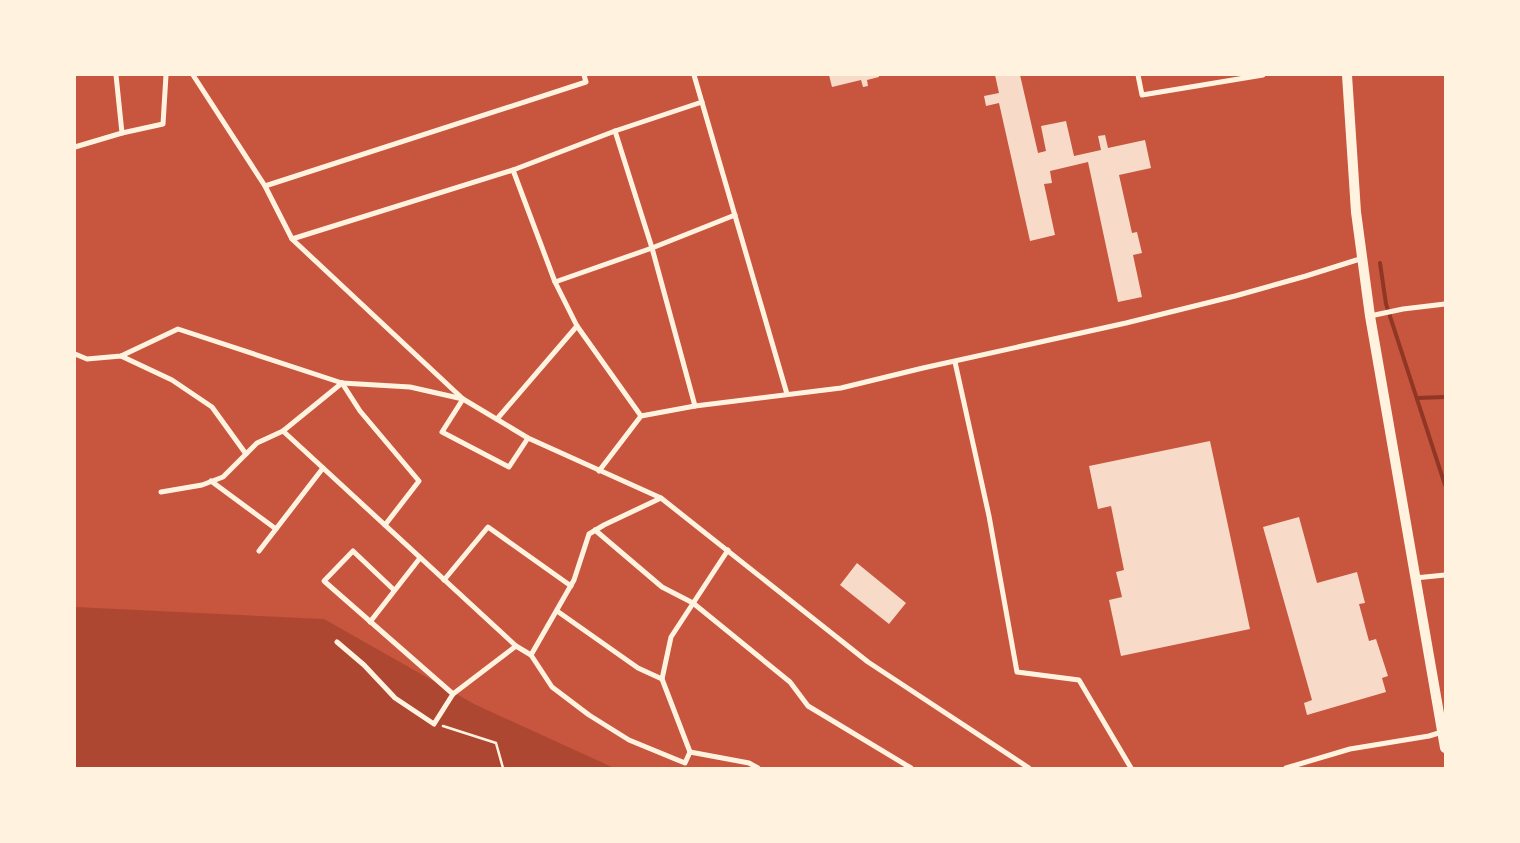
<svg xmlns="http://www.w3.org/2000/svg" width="1520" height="843" font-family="Manrope,sans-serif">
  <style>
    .green { fill: #ae4732 }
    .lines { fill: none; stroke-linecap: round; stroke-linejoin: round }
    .stream { stroke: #8f3625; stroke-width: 4 }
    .building { fill: #f7dbc8 }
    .path { stroke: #fff3e0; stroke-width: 2.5 }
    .minor { stroke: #fff3e0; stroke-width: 5 }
    .primary { stroke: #fff3e0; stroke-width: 10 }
  </style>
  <rect width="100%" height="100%" fill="#c8553d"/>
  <polygon class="green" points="75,607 324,619 474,704 614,768 75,768"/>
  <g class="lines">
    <g class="stream">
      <polyline points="1380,263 1386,304 1445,485"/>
      <polyline points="1417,398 1445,397"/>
    </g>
  </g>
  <g class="building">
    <polygon points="829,75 879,75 879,77 867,80 868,86 863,87 861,80 832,87"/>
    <polygon points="995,75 1020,75 1038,153 1046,151 1041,126 1066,121 1074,156 1101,150 1098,136 1105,135 1108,148 1145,140 1151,168 1119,175 1132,233 1137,232 1142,253 1133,255 1142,297 1118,302 1088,162 1050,171 1052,183 1044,184 1055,235 1030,241 999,103 986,106 984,96 999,93"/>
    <polygon points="1210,441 1250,629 1121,656 1109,600 1122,597 1116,572 1124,570 1111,506 1098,509 1089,466"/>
    <polygon points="1299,517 1317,583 1357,572 1365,603 1359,604 1369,641 1376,639 1388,676 1382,678 1386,692 1307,715 1304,703 1312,700 1263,527"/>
    <polygon points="857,563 906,603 889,624 840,585"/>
  </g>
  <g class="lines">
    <polyline class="path" points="443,726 496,743 503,768"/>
    <g class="minor">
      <polyline points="116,75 122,133"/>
      <polyline points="193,75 265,186 292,239 463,399 528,438 661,498 868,662 1029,768"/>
      <polyline points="694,75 787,394"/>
      <polyline points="1138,75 1142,95 1263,75"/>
      <polyline points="615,131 652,248 695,406"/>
      <polyline points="75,147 122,133 163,124 166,75"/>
      <polyline points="513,170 555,282 577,326 641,416"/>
      <polyline points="265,186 586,82 584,75"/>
      <polyline points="292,239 513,170 615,131 702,102"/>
      <polyline points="555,282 652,248 735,215"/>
      <polyline points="1370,316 1403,309 1445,304"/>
      <polyline points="75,354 87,359 121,356 178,329 342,383 410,387 463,399"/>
      <polyline points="121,356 172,380 212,407 246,454"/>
      <polyline points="955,362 989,516 1017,672 1079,680 1131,768"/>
      <polyline points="342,383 360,411 419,481 385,525"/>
      <polyline points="463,399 442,432 509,467 528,438"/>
      <polyline points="497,419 577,326"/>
      <polyline points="283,431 516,646 531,655 552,687 589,715 629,740 685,763 690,752 662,679 671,637 728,550"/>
      <polyline points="599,471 641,416 695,406 841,388 923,368 1126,323 1235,296 1306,276 1363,258"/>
      <polyline points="211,481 276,529"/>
      <polyline points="161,492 202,485 223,477 257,443 283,431 342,383"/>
      <polyline points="595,530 662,587 693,603 790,682 808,706 911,768"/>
      <polyline points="259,551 323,468"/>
      <polyline points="1415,578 1445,575"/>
      <polyline points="444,580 488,527 571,586"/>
      <polyline points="394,590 353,551 324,581 453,694"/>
      <polyline points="557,611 638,668 662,679"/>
      <polyline points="370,622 420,558"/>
      <polyline points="337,642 364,665 395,698 434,724 453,694 516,646"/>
      <polyline points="531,655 574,580 589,534 604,525 661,498"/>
      <polyline points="690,752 749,763 758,768"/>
      <polyline points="1286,768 1350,749 1429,736 1442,732"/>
    </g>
    <polyline class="primary" points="1347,75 1356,212 1370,316 1445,748"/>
  </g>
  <rect width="1520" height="843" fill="none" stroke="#fff3e0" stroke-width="152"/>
</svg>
